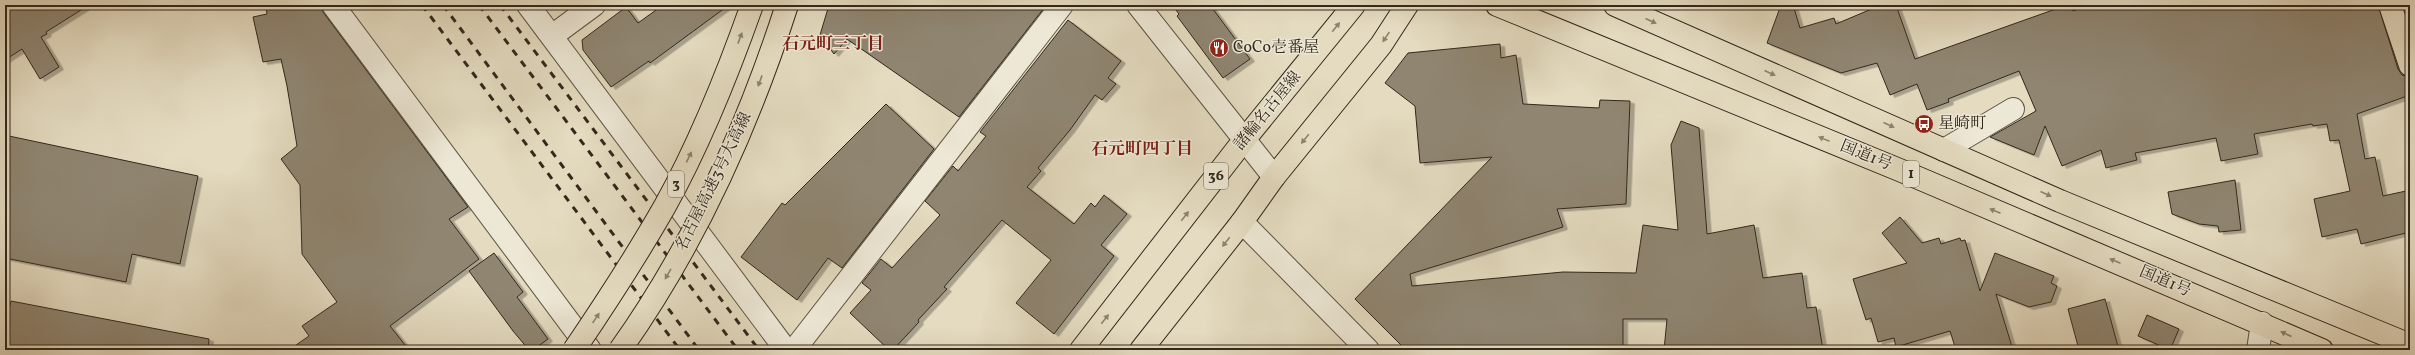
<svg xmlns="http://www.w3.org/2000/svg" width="2415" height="355" font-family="Vollkorn,'Noto Serif JP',serif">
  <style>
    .building { fill: #8f8571; stroke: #32281c; filter: url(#shadow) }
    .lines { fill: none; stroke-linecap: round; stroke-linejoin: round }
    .minor-casing { stroke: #5e5545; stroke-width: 24 }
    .major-casing { stroke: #32281c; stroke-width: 24 }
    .highway-casing { stroke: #32281c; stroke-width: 24 }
    .minor { stroke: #ede8d6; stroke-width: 22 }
    .major { stroke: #e4dbc0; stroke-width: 22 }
    .highway { stroke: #e4dbc0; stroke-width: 22 }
    .rail { stroke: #32281c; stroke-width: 3; stroke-dasharray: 7 7; stroke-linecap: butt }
    .highway-bridge-casing { stroke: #32281c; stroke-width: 24; stroke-linecap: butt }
    .highway-bridge { stroke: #e4dbc0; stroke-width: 22 }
    .oneway { fill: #8b826e }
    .labels { text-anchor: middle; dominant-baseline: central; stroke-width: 3; stroke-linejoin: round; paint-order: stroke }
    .shield { fill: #ede8d6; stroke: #6a6254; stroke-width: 1 }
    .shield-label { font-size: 15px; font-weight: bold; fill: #32281c }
    .poi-label { font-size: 16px; fill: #32281c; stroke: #ede8d6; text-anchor: start }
    .street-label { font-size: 16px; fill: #32281c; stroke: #ede8d6 }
    .neighbourhood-label { font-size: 17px; font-weight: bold; fill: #7a1f14; stroke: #ede8d6 }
  </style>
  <defs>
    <filter id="shadow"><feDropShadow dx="4.5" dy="2.5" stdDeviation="0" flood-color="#0004"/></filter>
  </defs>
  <rect width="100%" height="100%" fill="#e4dbc0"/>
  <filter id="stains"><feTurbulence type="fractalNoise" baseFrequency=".005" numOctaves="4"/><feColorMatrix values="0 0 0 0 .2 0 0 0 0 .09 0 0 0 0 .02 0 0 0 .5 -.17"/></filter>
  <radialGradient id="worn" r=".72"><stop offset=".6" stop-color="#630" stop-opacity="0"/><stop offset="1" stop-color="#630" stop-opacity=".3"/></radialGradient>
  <g class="building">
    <polygon points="5,5 89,5 46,32 47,34 41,37 59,67 40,79 22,49 5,60"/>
    <polygon points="278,5 321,5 323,12 468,207 449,219 479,259 390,326 409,350 289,350 309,336 302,326 337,302 302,254 300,185 281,159 297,146 287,86 281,59 263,62 253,17 267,14 266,7"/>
    <polygon points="663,5 729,5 650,63 649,61 611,87 583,50 582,40 626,7 638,23"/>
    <polygon points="829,5 1042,5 1044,8 959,117 847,39 834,54 820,35"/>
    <polygon points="1172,5 1210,5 1250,59 1223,78 1177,16 1179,14"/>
    <polygon points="1781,5 1793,5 1800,28 1834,18 1836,24 1881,5 1896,5 1915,59 2067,5 2071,5 2073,11 2092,5 2378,5 2398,69 2402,75 2410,77 2410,95 2357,114 2365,159 2375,157 2383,196 2406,191 2410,209 2410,232 2361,244 2357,229 2322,237 2314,199 2350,191 2339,140 2330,141 2327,124 2313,126 2312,124 2254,134 2258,154 2221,161 2216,138 2135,153 2137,160 2106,168 2101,150 2062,166 2045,126 2034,155 1990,137 2036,111 2019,71 1948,99 1949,102 1927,110 1917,84 1890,95 1877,63 1841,73 1767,43"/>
    <polygon points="2403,5 2410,5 2410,25"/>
    <polygon points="1068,20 1121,61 1108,78 1116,84 1102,100 1095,95 1070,130 1038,168 1041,171 1027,187 1074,224 1091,203 1095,207 1104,195 1127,214 1101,245 1114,256 1054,334 1016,303 1051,260 1002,220 944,287 947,289 918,320 919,322 893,350 889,350 850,313 871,290 862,283 881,259 892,268 940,215 925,201 953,166 958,171 986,136 980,132"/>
    <polygon points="1500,44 1501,58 1516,55 1523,104 1599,108 1600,100 1630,101 1626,204 1557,209 1563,227 1410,274 1412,286 1563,272 1636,273 1643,225 1678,230 1671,145 1681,121 1699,128 1707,234 1754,225 1763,278 1802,273 1807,308 1816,307 1823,350 1664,350 1667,319 1623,319 1623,350 1406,350 1355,299 1492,157 1420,163 1415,106 1385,83 1408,53"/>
    <polygon points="886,104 934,149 842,268 828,258 797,300 741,257 782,203 785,205"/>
    <polygon points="9,136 198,176 180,264 132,254 126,282 5,258 5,155"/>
    <polygon points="2235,180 2241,230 2219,232 2218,226 2199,224 2172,214 2168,192"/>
    <polygon points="1900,217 1922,243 1939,238 1941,244 1960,238 1961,241 1965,240 1980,291 1995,253 2054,276 2051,283 2057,286 2051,302 2029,307 1996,294 2013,350 1956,350 1950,331 1896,347 1894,338 1878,342 1871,318 1866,320 1853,279 1907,263 1882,233"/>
    <polygon points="494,253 523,292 517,297 548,339 533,350 529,350 513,331 469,271"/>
    <polygon points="2105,299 2119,350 2079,350 2068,309"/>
    <polygon points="11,301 209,339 208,350 5,350 5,312 8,313"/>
    <polygon points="2147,315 2179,329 2170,350 2138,336"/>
  </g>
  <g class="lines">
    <defs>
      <g id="minor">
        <polyline points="333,5 590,350"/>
        <polyline points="528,5 786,350"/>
        <polyline points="1138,5 1274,177"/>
        <polyline points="552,36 594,5"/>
        <polyline points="1944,150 2013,109"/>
        <polyline points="1242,222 1368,350"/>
        <polyline points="794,350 1062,5"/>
        <polyline points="2258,350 2262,323"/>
      </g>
      <g id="major">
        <polyline points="2390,5 2410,65"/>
        <polyline points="1081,350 1244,140 1354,5"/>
        <polyline points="1141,350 1242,222 1274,177 1381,45 1407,5"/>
      </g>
      <g id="highway">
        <polyline points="1497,5 1902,171 2322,350"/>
        <polyline points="1615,5 2060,201 2410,345"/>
      </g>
    </defs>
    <use href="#minor" class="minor-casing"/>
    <use href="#major" class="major-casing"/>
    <use href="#highway" class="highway-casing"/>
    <use href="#minor" class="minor"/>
    <use href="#major" class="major"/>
    <use href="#highway" class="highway"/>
    <g class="rail">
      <polyline points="422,5 680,350"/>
      <polyline points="443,5 699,350"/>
      <polyline points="479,5 738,350"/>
      <polyline points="500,5 759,350"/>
    </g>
    <defs>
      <g id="highway-bridge">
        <path d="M574,350C606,303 637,255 665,206C700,143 728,73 752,5"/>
        <path d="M620,350C694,246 748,126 787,5"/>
      </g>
    </defs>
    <use href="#highway-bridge" class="highway-bridge-casing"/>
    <use href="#highway-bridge" class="highway-bridge"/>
  </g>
  <defs><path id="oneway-solid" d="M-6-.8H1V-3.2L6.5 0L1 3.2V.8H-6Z"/></defs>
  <g class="oneway">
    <use href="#oneway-solid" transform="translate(1651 21) rotate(24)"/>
    <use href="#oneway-solid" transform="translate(1336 27) rotate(-51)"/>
    <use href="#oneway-solid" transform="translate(1386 37) rotate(124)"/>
    <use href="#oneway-solid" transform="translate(740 38) rotate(-70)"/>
    <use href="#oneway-solid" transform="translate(1770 73) rotate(24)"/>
    <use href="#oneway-solid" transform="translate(760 81) rotate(110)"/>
    <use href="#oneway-solid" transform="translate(1889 125) rotate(24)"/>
    <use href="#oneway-solid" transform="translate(1305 139) rotate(129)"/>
    <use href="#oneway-solid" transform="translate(1824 139) rotate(-158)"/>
    <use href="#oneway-solid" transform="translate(689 157) rotate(-64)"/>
    <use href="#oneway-solid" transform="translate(2046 194) rotate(24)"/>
    <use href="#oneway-solid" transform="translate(1995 211) rotate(-157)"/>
    <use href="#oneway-solid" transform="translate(1185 216) rotate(-52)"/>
    <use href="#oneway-solid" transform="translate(1226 242) rotate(128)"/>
    <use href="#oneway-solid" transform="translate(2115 261) rotate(-157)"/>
    <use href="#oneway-solid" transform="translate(668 274) rotate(120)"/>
    <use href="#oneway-solid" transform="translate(596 318) rotate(-56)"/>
    <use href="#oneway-solid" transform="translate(1105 319) rotate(-52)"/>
    <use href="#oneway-solid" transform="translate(2286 334) rotate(-156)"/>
  </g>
  <defs>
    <symbol id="restaurant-disc" viewBox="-11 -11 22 22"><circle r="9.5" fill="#8f2418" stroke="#ede8d6"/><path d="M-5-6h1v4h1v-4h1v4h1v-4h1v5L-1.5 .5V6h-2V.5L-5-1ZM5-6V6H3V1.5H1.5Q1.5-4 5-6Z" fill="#fff"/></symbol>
    <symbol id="bus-disc" viewBox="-11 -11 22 22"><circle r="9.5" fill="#8f2418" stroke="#ede8d6"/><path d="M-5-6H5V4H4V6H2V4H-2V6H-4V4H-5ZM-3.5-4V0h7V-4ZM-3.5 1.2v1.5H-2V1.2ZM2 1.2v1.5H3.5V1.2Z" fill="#fff"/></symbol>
  </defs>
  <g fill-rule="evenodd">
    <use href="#restaurant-disc" x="1208" y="37" width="22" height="22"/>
    <use href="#bus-disc" x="1913" y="113" width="22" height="22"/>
  </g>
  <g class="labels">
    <g class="shield">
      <rect x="1903" y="161" width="16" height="26" rx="3"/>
      <rect x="1204" y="163" width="24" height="26" rx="3"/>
      <rect x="668" y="171" width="16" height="26" rx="3"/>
    </g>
    <g class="shield-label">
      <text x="1911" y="174">1</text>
      <text x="1216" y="176">36</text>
      <text x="676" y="184">3</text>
    </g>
    <g class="poi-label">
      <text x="1233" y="48">CoCo壱番屋</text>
      <text x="1938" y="124">星崎町</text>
    </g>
    <g class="street-label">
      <text transform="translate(1268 111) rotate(-51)">諸輪名古屋線</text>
      <text transform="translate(1866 156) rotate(22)">国道1号</text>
      <text transform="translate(714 182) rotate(-64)">名古屋高速3号大高線</text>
      <text transform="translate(2165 282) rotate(23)">国道1号</text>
    </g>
    <g class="neighbourhood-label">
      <text x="833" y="44">石元町三丁目</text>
      <text x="1142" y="149">石元町四丁目</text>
    </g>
  </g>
  <rect width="2415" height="355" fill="none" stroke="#e4dbc0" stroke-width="20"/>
  <rect x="6" y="6" width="2403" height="343" fill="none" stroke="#32281c" stroke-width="2"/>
  <rect x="10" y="10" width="2395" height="335" fill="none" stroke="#32281c"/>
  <rect width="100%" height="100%" filter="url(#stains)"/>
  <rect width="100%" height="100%" fill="url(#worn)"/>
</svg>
